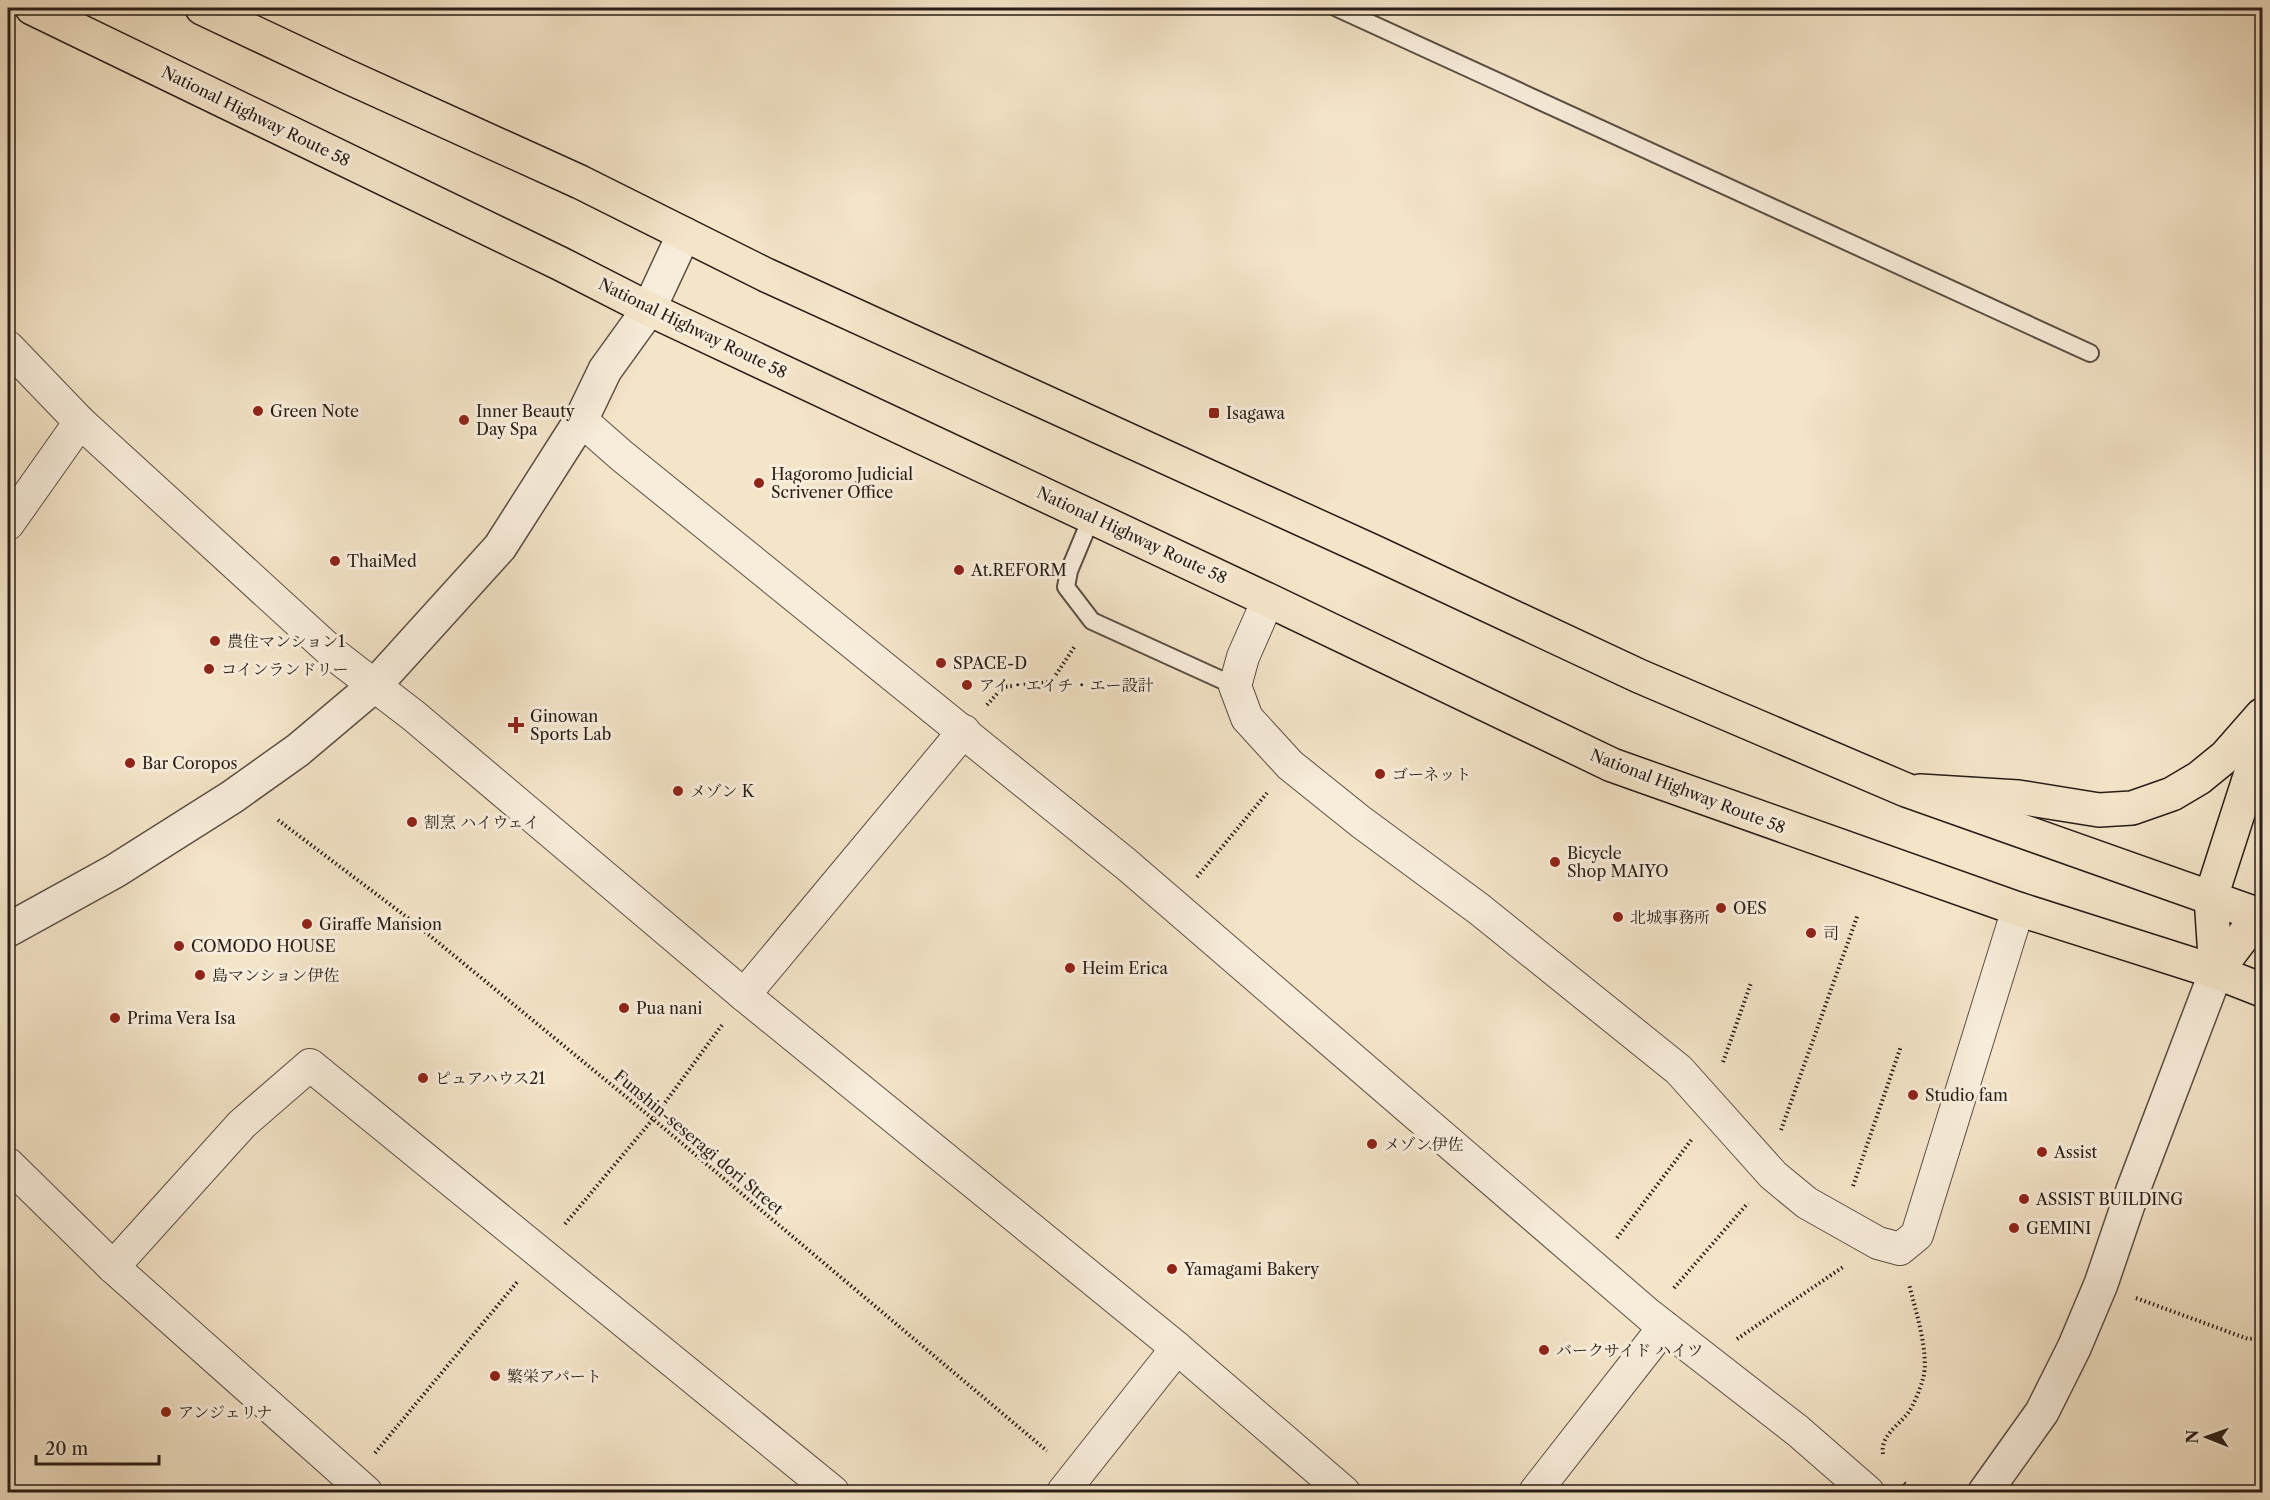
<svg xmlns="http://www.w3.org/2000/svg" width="2270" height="1500" font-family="'Libre Caslon Text','Noto Serif JP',serif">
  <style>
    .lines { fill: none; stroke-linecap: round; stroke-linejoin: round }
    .service-casing { stroke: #5b4f43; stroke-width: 20 }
    .minor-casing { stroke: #5b4f43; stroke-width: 34 }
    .tertiary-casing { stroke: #5b4f43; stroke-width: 36 }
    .primary-casing { stroke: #281d17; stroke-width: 36 }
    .trunk-casing { stroke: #281d17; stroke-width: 36 }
    .path { stroke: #281d17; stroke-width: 4; stroke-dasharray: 1.5 3; stroke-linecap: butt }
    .service { stroke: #f8eddb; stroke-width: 16 }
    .minor { stroke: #f8eddb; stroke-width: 32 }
    .tertiary { stroke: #f8eddb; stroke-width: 33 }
    .primary { stroke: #f4e4c8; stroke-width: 33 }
    .trunk { stroke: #f4e4c8; stroke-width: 33 }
    .poi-dot { fill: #8f2418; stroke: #f8eddb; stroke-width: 2 }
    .labels { text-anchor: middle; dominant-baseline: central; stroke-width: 6; stroke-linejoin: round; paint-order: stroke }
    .street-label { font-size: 16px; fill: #281d17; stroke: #f8eddb }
    .poi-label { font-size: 16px; fill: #281d17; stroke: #f8eddb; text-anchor: start }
  </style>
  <rect width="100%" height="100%" fill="#f4e4c8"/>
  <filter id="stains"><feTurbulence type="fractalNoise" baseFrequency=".00333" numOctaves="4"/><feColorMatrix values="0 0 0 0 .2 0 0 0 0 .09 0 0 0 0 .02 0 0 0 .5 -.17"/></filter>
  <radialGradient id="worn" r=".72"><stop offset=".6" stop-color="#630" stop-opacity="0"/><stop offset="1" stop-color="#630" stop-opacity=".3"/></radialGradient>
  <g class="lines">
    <defs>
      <g id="service">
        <polyline points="1337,8 2090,353"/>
        <polyline points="1092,516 1069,571 1066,587 1092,621 1235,686"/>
      </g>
      <g id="minor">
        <polyline points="8,347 80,422 336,656 414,716 744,995 1177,1348 1344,1492"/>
        <polyline points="581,420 622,456 1126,864 1649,1315 1798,1431 1868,1492"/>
        <polyline points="8,524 80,422"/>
        <polyline points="1268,600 1243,657 1235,686 1247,718 1290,765 1361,822 1479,909 1679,1070 1773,1175 1807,1203 1878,1243 1900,1249 1917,1235 2018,909"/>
        <polyline points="744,995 964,731"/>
        <polyline points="8,1164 113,1267 366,1492"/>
        <polyline points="113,1267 242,1124 310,1065 833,1492"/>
        <polyline points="1063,1492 1177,1348"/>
        <polyline points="1535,1492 1664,1327"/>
      </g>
      <g id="tertiary">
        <polyline points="8,930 115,871 232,797 298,750 375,685 500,547 581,420 605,370 649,309 684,234"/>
        <polyline points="1985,1492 2042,1412 2074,1348 2101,1284 2133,1190 2216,972"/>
      </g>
      <g id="primary">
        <polyline points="1920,791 2018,797 2099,810 2132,808 2172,794 2199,778 2226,756 2262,715"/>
        <polyline points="2216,972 2211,897 2262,739"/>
        <polyline points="2216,972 2262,911"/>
      </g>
      <g id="trunk">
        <polyline points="32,8 561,264 649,309 1268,600 1612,765 2018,909 2216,972 2262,990"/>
        <polyline points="202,8 344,75 580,182 766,275 1374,552 1639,676 1906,790 2262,916"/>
      </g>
    </defs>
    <use href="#service" class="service-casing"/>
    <use href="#minor" class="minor-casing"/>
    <use href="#tertiary" class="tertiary-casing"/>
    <use href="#primary" class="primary-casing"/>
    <use href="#trunk" class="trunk-casing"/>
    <g class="path">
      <polyline points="987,705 1003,687 1051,682 1075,646"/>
      <polyline points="278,820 412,921 653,1119 1047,1451"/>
      <polyline points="1197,877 1267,793"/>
      <polyline points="1723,1062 1751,983"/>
      <polyline points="1781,1130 1858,914"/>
      <polyline points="1853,1186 1901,1046"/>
      <polyline points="565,1224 653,1119 722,1025"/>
      <polyline points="1617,1238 1692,1139"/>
      <polyline points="1674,1288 1748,1203"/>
      <polyline points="2136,1298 2248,1339 2262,1338"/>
      <polyline points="1737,1339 1843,1267"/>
      <polyline points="375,1453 518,1281"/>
      <path d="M1883,1454C1880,1436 1898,1426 1908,1413C1914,1405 1920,1389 1923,1379C1930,1354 1915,1309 1909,1284"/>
      <polyline points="1904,1483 1914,1492"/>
    </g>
    <use href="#service" class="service"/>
    <use href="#minor" class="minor"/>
    <use href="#tertiary" class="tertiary"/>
    <use href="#primary" class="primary"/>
    <use href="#trunk" class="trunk"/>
  </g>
  <g class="poi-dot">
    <circle cx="258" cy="411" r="6"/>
    <rect x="1208" y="407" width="12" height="12" rx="3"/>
    <circle cx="464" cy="420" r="6"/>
    <circle cx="759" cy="483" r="6"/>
    <circle cx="335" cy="561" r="6"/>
    <circle cx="959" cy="570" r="6"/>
    <circle cx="215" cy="641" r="6"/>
    <circle cx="941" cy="663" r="6"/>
    <circle cx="209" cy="669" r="6"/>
    <circle cx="967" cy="685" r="6"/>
    <path d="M513 716h6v6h6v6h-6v6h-6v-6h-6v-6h6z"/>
    <circle cx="130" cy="763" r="6"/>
    <circle cx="1380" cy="774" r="6"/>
    <circle cx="678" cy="791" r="6"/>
    <circle cx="412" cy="822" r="6"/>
    <circle cx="1555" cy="862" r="6"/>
    <circle cx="1721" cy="908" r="6"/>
    <circle cx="1618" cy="917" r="6"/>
    <circle cx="307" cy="924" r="6"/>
    <circle cx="1811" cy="933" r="6"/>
    <circle cx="179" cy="946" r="6"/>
    <circle cx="1070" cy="968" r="6"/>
    <circle cx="200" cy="975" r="6"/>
    <circle cx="624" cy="1008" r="6"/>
    <circle cx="115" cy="1018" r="6"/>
    <circle cx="423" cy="1078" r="6"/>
    <circle cx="1913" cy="1095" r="6"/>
    <circle cx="1372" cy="1144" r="6"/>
    <circle cx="2042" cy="1152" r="6"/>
    <circle cx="2024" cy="1199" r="6"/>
    <circle cx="2014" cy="1228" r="6"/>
    <circle cx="1172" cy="1269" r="6"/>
    <circle cx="1544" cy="1350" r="6"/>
    <circle cx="495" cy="1376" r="6"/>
    <circle cx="166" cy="1412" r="6"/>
  </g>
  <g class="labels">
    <g class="street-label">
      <text transform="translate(256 116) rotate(26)">National Highway Route 58</text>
      <text transform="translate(693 328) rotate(26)">National Highway Route 58</text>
      <text transform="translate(1132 535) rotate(25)">National Highway Route 58</text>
      <text transform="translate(1688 791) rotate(21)">National Highway Route 58</text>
      <text transform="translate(699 1142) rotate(40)">Funshin-seseragi dori Street</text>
    </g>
    <g class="poi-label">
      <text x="270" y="411">Green Note</text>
      <text x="476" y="411">Inner Beauty<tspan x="476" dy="18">Day Spa</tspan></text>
      <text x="1226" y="413">Isagawa</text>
      <text x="771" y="474">Hagoromo Judicial<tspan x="771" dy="18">Scrivener Office</tspan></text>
      <text x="347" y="561">ThaiMed</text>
      <text x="971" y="570">At.REFORM</text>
      <text x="227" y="641">農住マンション1</text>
      <text x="953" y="663">SPACE-D</text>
      <text x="221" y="669">コインランドリー</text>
      <text x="979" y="685">アイ・エイチ・エー設計</text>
      <text x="530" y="716">Ginowan<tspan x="530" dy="18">Sports Lab</tspan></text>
      <text x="142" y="763">Bar Coropos</text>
      <text x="1392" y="774">ゴーネット</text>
      <text x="690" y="791">メゾン K</text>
      <text x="424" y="822">割烹 ハイウェイ</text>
      <text x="1567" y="853">Bicycle<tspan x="1567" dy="18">Shop MAIYO</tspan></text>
      <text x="1733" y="908">OES</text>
      <text x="1630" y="917">北城事務所</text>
      <text x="319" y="924">Giraffe Mansion</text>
      <text x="1823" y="933">司</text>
      <text x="191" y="946">COMODO HOUSE</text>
      <text x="1082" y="968">Heim Erica</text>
      <text x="212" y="975">島マンション伊佐</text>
      <text x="636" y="1008">Pua nani</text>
      <text x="127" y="1018">Prima Vera Isa</text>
      <text x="435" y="1078">ピュアハウス21</text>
      <text x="1925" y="1095">Studio fam</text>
      <text x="1384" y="1144">メゾン伊佐</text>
      <text x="2054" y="1152">Assist</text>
      <text x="2036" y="1199">ASSIST BUILDING</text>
      <text x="2026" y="1228">GEMINI</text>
      <text x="1184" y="1269">Yamagami Bakery</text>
      <text x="1556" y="1350">バークサイド ハイツ</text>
      <text x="507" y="1376">繁栄アパート</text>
      <text x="178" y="1412">アンジェリナ</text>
    </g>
  </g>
  <rect width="2270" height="1500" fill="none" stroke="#f4e4c8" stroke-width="30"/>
  <rect x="9" y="9" width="2252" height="1482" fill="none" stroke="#281d17" stroke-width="3"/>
  <rect x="15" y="15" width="2240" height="1470" fill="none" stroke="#281d17" stroke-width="1.5"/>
  <g transform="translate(2207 1437) rotate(271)" stroke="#f8eddb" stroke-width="4.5" paint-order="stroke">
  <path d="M0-4.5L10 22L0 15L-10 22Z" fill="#281d17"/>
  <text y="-9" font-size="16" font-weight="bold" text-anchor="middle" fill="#281d17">N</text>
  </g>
  <path d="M36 1455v9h123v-9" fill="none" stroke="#281d17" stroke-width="3"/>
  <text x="45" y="1455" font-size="18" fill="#281d17" stroke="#f8eddb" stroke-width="4.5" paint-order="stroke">20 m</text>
  <rect width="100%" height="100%" filter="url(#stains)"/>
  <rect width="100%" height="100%" fill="url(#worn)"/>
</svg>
